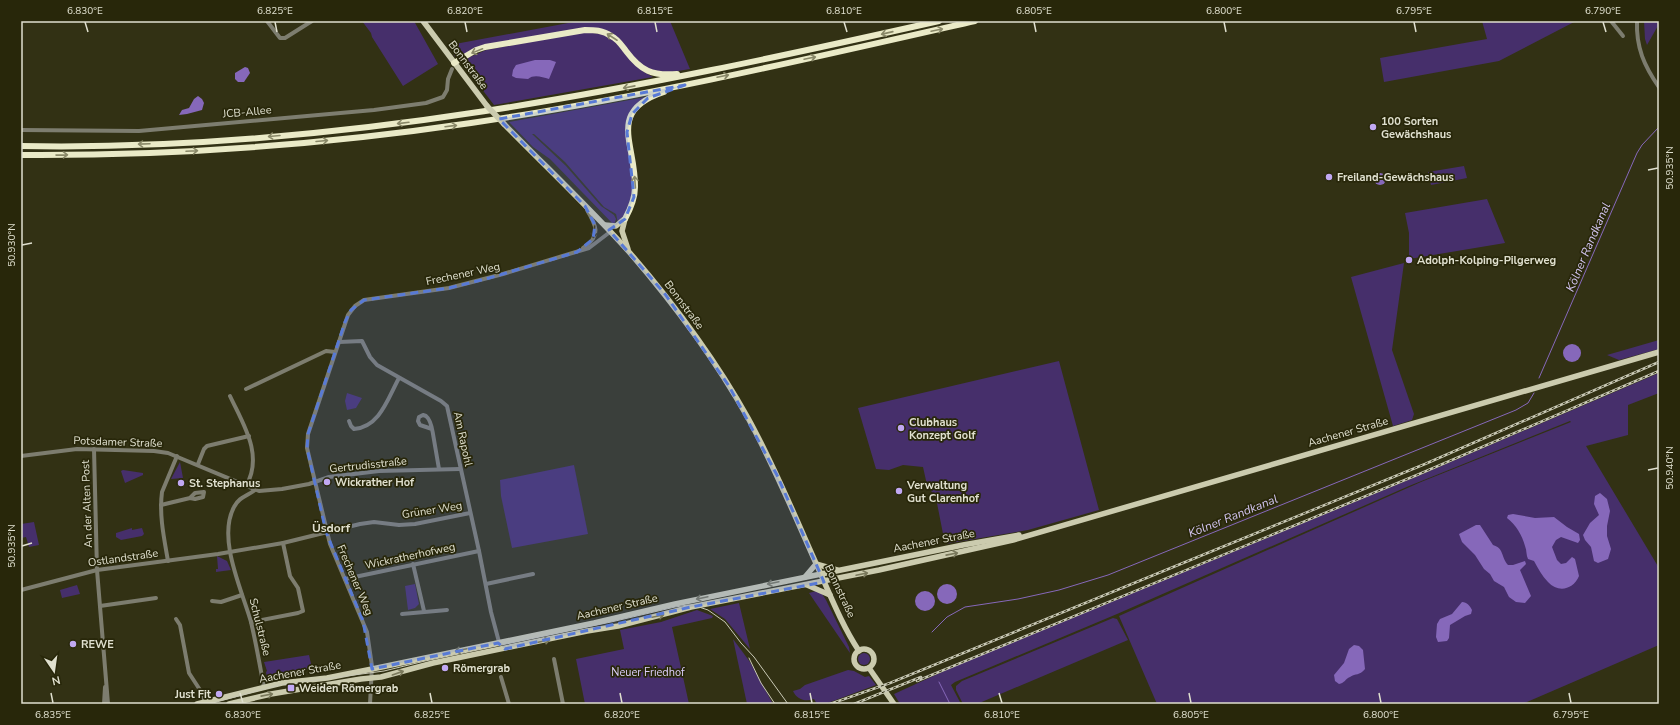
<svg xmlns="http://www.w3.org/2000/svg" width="1680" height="725" font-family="'Nunito Sans',sans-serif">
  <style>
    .green { fill: #462f6b }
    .water { fill: #8668ba }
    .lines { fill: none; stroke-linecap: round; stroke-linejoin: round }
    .stream { stroke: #8668ba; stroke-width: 1 }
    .minor { stroke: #7d7d6f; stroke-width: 4 }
    .major { stroke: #cbcbae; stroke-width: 5.5 }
    .highway { stroke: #eaeac7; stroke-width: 6 }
    .tram { stroke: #c9c9b6; stroke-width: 1 }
    .rail-casing { stroke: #c9c9b6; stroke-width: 2.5 }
    .rail { stroke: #28270a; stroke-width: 1; stroke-dasharray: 3; stroke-linecap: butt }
    .major-bridge { stroke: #cbcbae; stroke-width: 5.5 }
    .oneway { stroke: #898868 }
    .oneway2 { stroke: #3d3c23 }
    .oneway3 { stroke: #7a795c }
    .marked { fill: #587ad5; fill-opacity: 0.2; stroke: #587ad5; stroke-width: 3; stroke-dasharray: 8 5; stroke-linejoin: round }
    .ticks { fill: none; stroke: #e0e0cf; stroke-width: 1.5 }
    .poi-dot { fill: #c1a8f3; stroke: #28270a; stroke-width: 1.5 }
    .labels { text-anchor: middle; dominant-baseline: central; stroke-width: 3.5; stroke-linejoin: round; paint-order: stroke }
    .street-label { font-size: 11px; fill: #e0e0cf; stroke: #28270a }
    .poi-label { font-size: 11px; font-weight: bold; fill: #e0e0cf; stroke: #28270a; text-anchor: start }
    .park-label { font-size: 11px; fill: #ddcffc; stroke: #28270a }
    .water-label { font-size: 12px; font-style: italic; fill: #d3c5f1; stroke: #28270a }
    .neighbourhood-label { font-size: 12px; font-weight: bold; fill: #e0e0cf; stroke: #28270a }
    .neatline { fill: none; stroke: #e0e0cf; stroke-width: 1.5 }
    .ticks-label { font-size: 10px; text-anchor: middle; fill: #e0e0cf }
  </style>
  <rect width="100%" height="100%" fill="#323114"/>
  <g class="green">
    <polygon points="362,21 414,21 438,64 403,86 372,37 371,33"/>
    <polygon points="579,21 670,21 690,69 666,73 646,69 604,30 485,45 458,57 455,57 453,52 455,44"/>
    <polygon points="1482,21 1576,21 1499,61 1384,82 1380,58 1487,39"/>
    <polygon points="1644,21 1659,21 1659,24 1647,45 1645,39"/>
    <polygon points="582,32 603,34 613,39 644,72 653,77 494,105 462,63 463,60 486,50"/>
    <polygon points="646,97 630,114 633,194 626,212 618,223 616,214 604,207 565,162 534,134 532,134 566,166 601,206 614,215 616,219 614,225 550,159 533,147 509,122"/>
    <polygon points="1464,166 1467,178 1431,185 1428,172"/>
    <polygon points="1487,199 1505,243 1409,259 1409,233 1405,213"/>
    <polygon points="1404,263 1392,350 1414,414 1412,420 1393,426 1351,277"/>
    <polygon points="1659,340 1659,349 1619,360 1607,355"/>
    <polygon points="1059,361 1099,510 1028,530 945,544 936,498 927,485 923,467 903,465 889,470 876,469 858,408"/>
    <polygon points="1659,373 1659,393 1628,405 1628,435 1586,446 1659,568 1659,645 1522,704 1157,704 1119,616 1421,482 1571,422 1570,421 1409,486 1117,614 955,682 951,685 961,704 900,704 894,694 953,667 1418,476"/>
    <polygon points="347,393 362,398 356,408 347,410 345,401"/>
    <polygon points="180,462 183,478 171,479"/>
    <polygon points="574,465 588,534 512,548 501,496 500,480"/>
    <polygon points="123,470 143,473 143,475 125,483 121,471"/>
    <polygon points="34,522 39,545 29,547 26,537 21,538 21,524"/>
    <polygon points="132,528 132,530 142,528 144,534 142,536 121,540 116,537 116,533"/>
    <polygon points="217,556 227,561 231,570 216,572 216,569 218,569"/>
    <polygon points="415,584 419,604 415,608 408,610 405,586"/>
    <polygon points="77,585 80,594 62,598 60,590"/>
    <polygon points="816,591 822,594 826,600 849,647 850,653 809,593"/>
    <polygon points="739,603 750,649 725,619 710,609"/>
    <polygon points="697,610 713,616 712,618 672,627 689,704 585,704 576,659 624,649 620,630 661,622"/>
    <polygon points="1113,618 1117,619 1128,640 977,704 963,704 956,690 956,686 962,681"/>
    <polygon points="733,639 750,662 773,704 747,704"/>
    <circle cx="864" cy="659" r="6"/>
    <polygon points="309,655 312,668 267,678 266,672 267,671 264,662"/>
    <path d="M848,670L854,671L865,677L869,676L876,685L825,704H817L814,699C806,702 797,700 793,691L800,689L805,685Z"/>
  </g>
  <g class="water">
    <path d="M535,60H550L556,62L549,79C542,77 534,74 528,79L516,78L512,76L513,70L516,65Z"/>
    <polygon points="245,67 248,68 250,73 244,82 238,82 235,79 235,73"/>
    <polygon points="198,96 202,99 204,103 202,110 187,114 179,115 182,110 189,108 194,99"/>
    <circle cx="1380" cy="179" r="6"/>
    <circle cx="1572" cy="353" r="9"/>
    <polygon points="1600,493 1607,499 1610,511 1607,526 1607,536 1611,549 1608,559 1598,563 1594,561 1591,547 1585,540 1583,535 1590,523 1599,515 1594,504 1595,496"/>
    <path d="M1513,514L1535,518L1554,517L1567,527L1579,534L1580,540L1578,543L1561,537L1556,540L1552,547L1557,560L1561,564L1566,563L1572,557L1575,559L1579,576C1573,590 1558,593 1548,582C1542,576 1538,568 1534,561L1528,559C1526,555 1527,551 1525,546C1522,535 1516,525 1507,518L1508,515Z"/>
    <path d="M1476,525H1480L1493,545C1504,548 1501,557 1508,565H1513L1525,561L1526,564L1520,570L1531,596L1525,603L1516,602L1509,597L1504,587L1494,581L1490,574L1484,569L1475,555L1462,542L1459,534Z"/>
    <circle cx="947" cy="594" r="10"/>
    <circle cx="925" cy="601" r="10"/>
    <path d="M1462,602C1467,602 1470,606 1472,610L1471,614L1465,616L1450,625L1449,638L1447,641L1438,642L1436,637L1437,624L1440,619L1452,614Z"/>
    <path d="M1354,645L1359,646L1363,650L1365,669C1359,676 1356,673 1350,677C1345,679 1345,683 1339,684L1335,681L1334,675L1344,663L1349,649Z"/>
  </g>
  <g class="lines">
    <g class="stream">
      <polyline points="1539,378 1637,153 1642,145 1659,127"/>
      <polyline points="932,632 947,617 965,607 1018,599 1059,590 1108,575 1516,410 1528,403 1534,393"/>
      <polyline points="939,682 950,704"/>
    </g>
    <g class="minor">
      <polyline points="267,21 280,38 285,38 312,21"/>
      <polyline points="1611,21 1623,36"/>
      <path d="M1637,21C1636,47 1644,66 1659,87"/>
      <polyline points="21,130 139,131 374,110 426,103 443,97 447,90 448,79 452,69"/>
      <path d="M583,248C602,236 596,225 587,210"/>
      <polyline points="339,342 362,341 370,357 377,365 441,401 447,406 479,551 491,612 499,642"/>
      <polyline points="246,389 326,351 335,352"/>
      <path d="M230,396C243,424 264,455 246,486"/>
      <path d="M349,421L351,426L354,429C380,427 388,398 399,378"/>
      <path d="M432,429L420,425L418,421L419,417L423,415L426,416C431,420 432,428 433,434L439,469"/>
      <polyline points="94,449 97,570 108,704"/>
      <polyline points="21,456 77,449 154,451 168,453 259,491 282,489 309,484 329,477 379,471 460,469"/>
      <polyline points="198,464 204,449 207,446 249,436"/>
      <path d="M255,490C247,496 239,497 234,507C217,539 242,590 251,622C256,643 260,666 264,688"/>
      <polyline points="161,505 190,498 195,499 203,497 204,492 195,493 190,498"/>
      <path d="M168,561C164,538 159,515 162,492L177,456"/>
      <polyline points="413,564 424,611"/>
      <polyline points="345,579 479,551"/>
      <polyline points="486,584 533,574"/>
      <polyline points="21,590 97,570 218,554 283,543 360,524 374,522 399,525 415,524 470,513"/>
      <polyline points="212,601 221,602 242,595"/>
      <polyline points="100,606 156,598"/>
      <polyline points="402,614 447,610"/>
      <polyline points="176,619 180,625 189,673 202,693 205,702"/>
      <polyline points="251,622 298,613 303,611 298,588 290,576 283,543"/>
      <polyline points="554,659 563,704"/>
      <polyline points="501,677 509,704"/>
      <polyline points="104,704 105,687"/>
      <polyline points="370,704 372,666 367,632 330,544 307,448 308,434 348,315 355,306 364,300 449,288 503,274 589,248 610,232"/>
    </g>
    <g class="major">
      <polyline points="423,21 487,106"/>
      <path d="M504,124C546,167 590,208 630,253C674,304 715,359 748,418C775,467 796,519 819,570C831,597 842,625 859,651"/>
      <polyline points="625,219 622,231 628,249"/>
      <polyline points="605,225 616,226 623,220"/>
      <polyline points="816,564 837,570"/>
      <polyline points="805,577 816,564"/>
      <polyline points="807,585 830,595"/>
      <circle cx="864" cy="659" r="10"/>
      <polyline points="869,668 894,704"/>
      <polyline points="197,704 282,683 327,678 372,669 594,623 675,604 963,545 1019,535"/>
      <polyline points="229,704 271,694 361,679 381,677 433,663 587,631 618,626 691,607 879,570 1013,540 1659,352"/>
    </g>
    <g class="highway">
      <path d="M454,63L476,50L485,47L585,30C594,30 603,30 611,36C618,39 622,46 626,51C641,71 652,76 677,74"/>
      <path d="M21,146C334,152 636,89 939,21"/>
      <path d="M21,155C171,156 322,145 471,123C640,98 808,59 975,21"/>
      <path d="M625,219C631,208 635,198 635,187C636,144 606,111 664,92"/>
    </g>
    <g class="tram">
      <polyline points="749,658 761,683 775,704"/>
      <polyline points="209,704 279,685 384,671 425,661 611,622 675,607 688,605 696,606 708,610 725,622 741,643 754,657 788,704"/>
    </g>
    <defs>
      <g id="rail">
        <polyline points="917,681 1417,475 1659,371"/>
        <polyline points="830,704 890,683 1183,563 1425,464 1659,362"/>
        <polyline points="854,704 921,677"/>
      </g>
    </defs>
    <use href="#rail" class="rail-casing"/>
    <use href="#rail" class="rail"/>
    <polyline class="major-bridge" points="487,106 504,124"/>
  </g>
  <defs><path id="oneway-shaft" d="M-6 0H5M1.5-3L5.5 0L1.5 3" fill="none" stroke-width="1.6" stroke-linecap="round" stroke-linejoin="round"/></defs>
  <g class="oneway">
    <use href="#oneway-shaft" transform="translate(937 30) rotate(-12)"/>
    <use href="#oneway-shaft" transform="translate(887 33) rotate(167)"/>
    <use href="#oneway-shaft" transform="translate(612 37) rotate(-147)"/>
    <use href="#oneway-shaft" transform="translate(477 51) rotate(158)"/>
    <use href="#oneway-shaft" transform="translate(810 58) rotate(-12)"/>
    <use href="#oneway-shaft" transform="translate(723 76) rotate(-12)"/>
    <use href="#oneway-shaft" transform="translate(629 87) rotate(169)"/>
    <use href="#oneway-shaft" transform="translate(403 123) rotate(173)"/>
    <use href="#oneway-shaft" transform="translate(451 126) rotate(-7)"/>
    <use href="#oneway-shaft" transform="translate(274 136) rotate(175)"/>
    <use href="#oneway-shaft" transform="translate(322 141) rotate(-5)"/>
    <use href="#oneway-shaft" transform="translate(144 144) rotate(178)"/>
    <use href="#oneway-shaft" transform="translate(192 151) rotate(-3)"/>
    <use href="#oneway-shaft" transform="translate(62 155) rotate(-1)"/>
    <use href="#oneway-shaft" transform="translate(635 182) rotate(-94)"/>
  </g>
  <use class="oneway2" href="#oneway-shaft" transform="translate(594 232) rotate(97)"/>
  <g class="oneway3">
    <use href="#oneway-shaft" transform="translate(952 554) rotate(-11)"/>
    <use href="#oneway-shaft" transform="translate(862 574) rotate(-12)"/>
    <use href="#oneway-shaft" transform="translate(773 583) rotate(168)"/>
    <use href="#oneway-shaft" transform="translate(702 598) rotate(168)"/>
    <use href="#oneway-shaft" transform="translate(658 616) rotate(-12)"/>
    <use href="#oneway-shaft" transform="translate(544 641) rotate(-12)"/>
    <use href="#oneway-shaft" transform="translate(461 650) rotate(168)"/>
    <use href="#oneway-shaft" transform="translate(398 673) rotate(-19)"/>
    <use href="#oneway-shaft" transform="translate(267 695) rotate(-11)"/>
  </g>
  <path class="marked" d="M685,85L648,98L632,114L627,132L634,197L625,219L609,230L665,294L729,386L777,475L824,582L691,607L505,649L498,643L372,669L363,621L326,532L307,448L308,434L345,322L351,310L364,300L449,288L489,278L577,252L593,239L595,225L585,206L499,119Z"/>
  <path class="ticks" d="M85,22L88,32M275,22L277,32M465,22L467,32M655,22L657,32M844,22L847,32M1034,22L1036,32M1224,22L1226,32M1414,22L1416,32M1603,22L1606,32M1648,170L1658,168M22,245L32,243M1648,470L1658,468M22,546L32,543M51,693L53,703M240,693L243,703M430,693L432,703M620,693L622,703M810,693L812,703M999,693L1002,703M1189,693L1191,703M1379,693L1381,703M1569,693L1571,703"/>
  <g class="poi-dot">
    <circle cx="1373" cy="127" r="4"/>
    <circle cx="1329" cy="177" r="4"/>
    <circle cx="1409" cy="260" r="4"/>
    <circle cx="901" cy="428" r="4"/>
    <circle cx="327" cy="482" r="4"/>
    <circle cx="181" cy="483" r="4"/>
    <circle cx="899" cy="491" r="4"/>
    <circle cx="73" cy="644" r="4"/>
    <circle cx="445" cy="668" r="4"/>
    <rect x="287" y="684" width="8" height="8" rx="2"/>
    <circle cx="219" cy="694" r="4"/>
  </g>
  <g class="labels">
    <g class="street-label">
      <text transform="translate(468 65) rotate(53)">Bonnstraße</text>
      <text transform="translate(247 112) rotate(-5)">JCB-Allee</text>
      <text transform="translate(463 274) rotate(-12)">Frechener Weg</text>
      <text transform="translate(684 305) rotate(53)">Bonnstraße</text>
      <text transform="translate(1348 432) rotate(-16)">Aachener Straße</text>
      <text transform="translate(463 439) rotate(78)">Am Rapohl</text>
      <text transform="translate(118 442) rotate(2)">Potsdamer Straße</text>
      <text transform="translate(368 465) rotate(-6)">Gertrudisstraße</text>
      <text transform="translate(87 504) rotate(-92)">An der Alten Post</text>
      <text transform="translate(432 510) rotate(-9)">Grüner Weg</text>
      <text transform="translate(934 541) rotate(-11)">Aachener Straße</text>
      <text transform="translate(410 556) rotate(-12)">Wickratherhofweg</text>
      <text transform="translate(123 558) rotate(-8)">Ostlandstraße</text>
      <text transform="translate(355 580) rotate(67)">Frechener Weg</text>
      <text transform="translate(840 591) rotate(65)">Bonnstraße</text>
      <text transform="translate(617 607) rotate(-13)">Aachener Straße</text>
      <text transform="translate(260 627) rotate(76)">Schulstraße</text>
      <text transform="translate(300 672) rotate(-10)">Aachener Straße</text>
    </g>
    <g class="poi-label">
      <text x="1381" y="121">100 Sorten<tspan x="1381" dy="13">Gewächshaus</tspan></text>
      <text x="1337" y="177">Freiland-Gewächshaus</text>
      <text x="1417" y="260">Adolph-Kolping-Pilgerweg</text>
      <text x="909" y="422">Clubhaus<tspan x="909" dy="13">Konzept Golf</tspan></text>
      <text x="335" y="482">Wickrather Hof</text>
      <text x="189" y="483">St. Stephanus</text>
      <text x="907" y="485">Verwaltung<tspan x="907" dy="13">Gut Clarenhof</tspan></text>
      <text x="81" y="644">REWE</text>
      <text x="453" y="668">Römergrab</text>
      <text x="299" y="688">Weiden Römergrab</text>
      <text x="211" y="694" text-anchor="end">Just Fit</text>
    </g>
    <g class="park-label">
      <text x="648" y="672">Neuer Friedhof</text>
    </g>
    <g class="water-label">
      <text transform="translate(1588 247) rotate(-67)">Kölner Randkanal</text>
      <text transform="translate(1233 516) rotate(-22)">Kölner Randkanal</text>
    </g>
    <g class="neighbourhood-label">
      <text x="331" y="528">Üsdorf</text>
    </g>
  </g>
  <rect width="1680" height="725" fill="none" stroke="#28270a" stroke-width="44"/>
  <g transform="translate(54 671) rotate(167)" stroke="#28270a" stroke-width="3" paint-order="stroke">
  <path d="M0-3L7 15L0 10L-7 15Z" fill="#e0e0cf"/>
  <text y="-6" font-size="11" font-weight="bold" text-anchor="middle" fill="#e0e0cf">N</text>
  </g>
  <rect x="22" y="22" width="1636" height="681" class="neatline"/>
  <g class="ticks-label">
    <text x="85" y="14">6.830°E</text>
    <text x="275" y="14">6.825°E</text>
    <text x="465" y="14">6.820°E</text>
    <text x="655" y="14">6.815°E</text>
    <text x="844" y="14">6.810°E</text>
    <text x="1034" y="14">6.805°E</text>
    <text x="1224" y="14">6.800°E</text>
    <text x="1414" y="14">6.795°E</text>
    <text x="1603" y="14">6.790°E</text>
    <text transform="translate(1669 168) rotate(-90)" y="4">50.935°N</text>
    <text transform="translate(11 245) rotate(-90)" y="4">50.930°N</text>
    <text transform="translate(1669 468) rotate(-90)" y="4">50.940°N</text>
    <text transform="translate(11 546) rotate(-90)" y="4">50.935°N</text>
    <text x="53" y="718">6.835°E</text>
    <text x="243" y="718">6.830°E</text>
    <text x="432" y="718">6.825°E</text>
    <text x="622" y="718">6.820°E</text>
    <text x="812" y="718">6.815°E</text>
    <text x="1002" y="718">6.810°E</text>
    <text x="1191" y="718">6.805°E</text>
    <text x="1381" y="718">6.800°E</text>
    <text x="1571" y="718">6.795°E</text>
  </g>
</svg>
